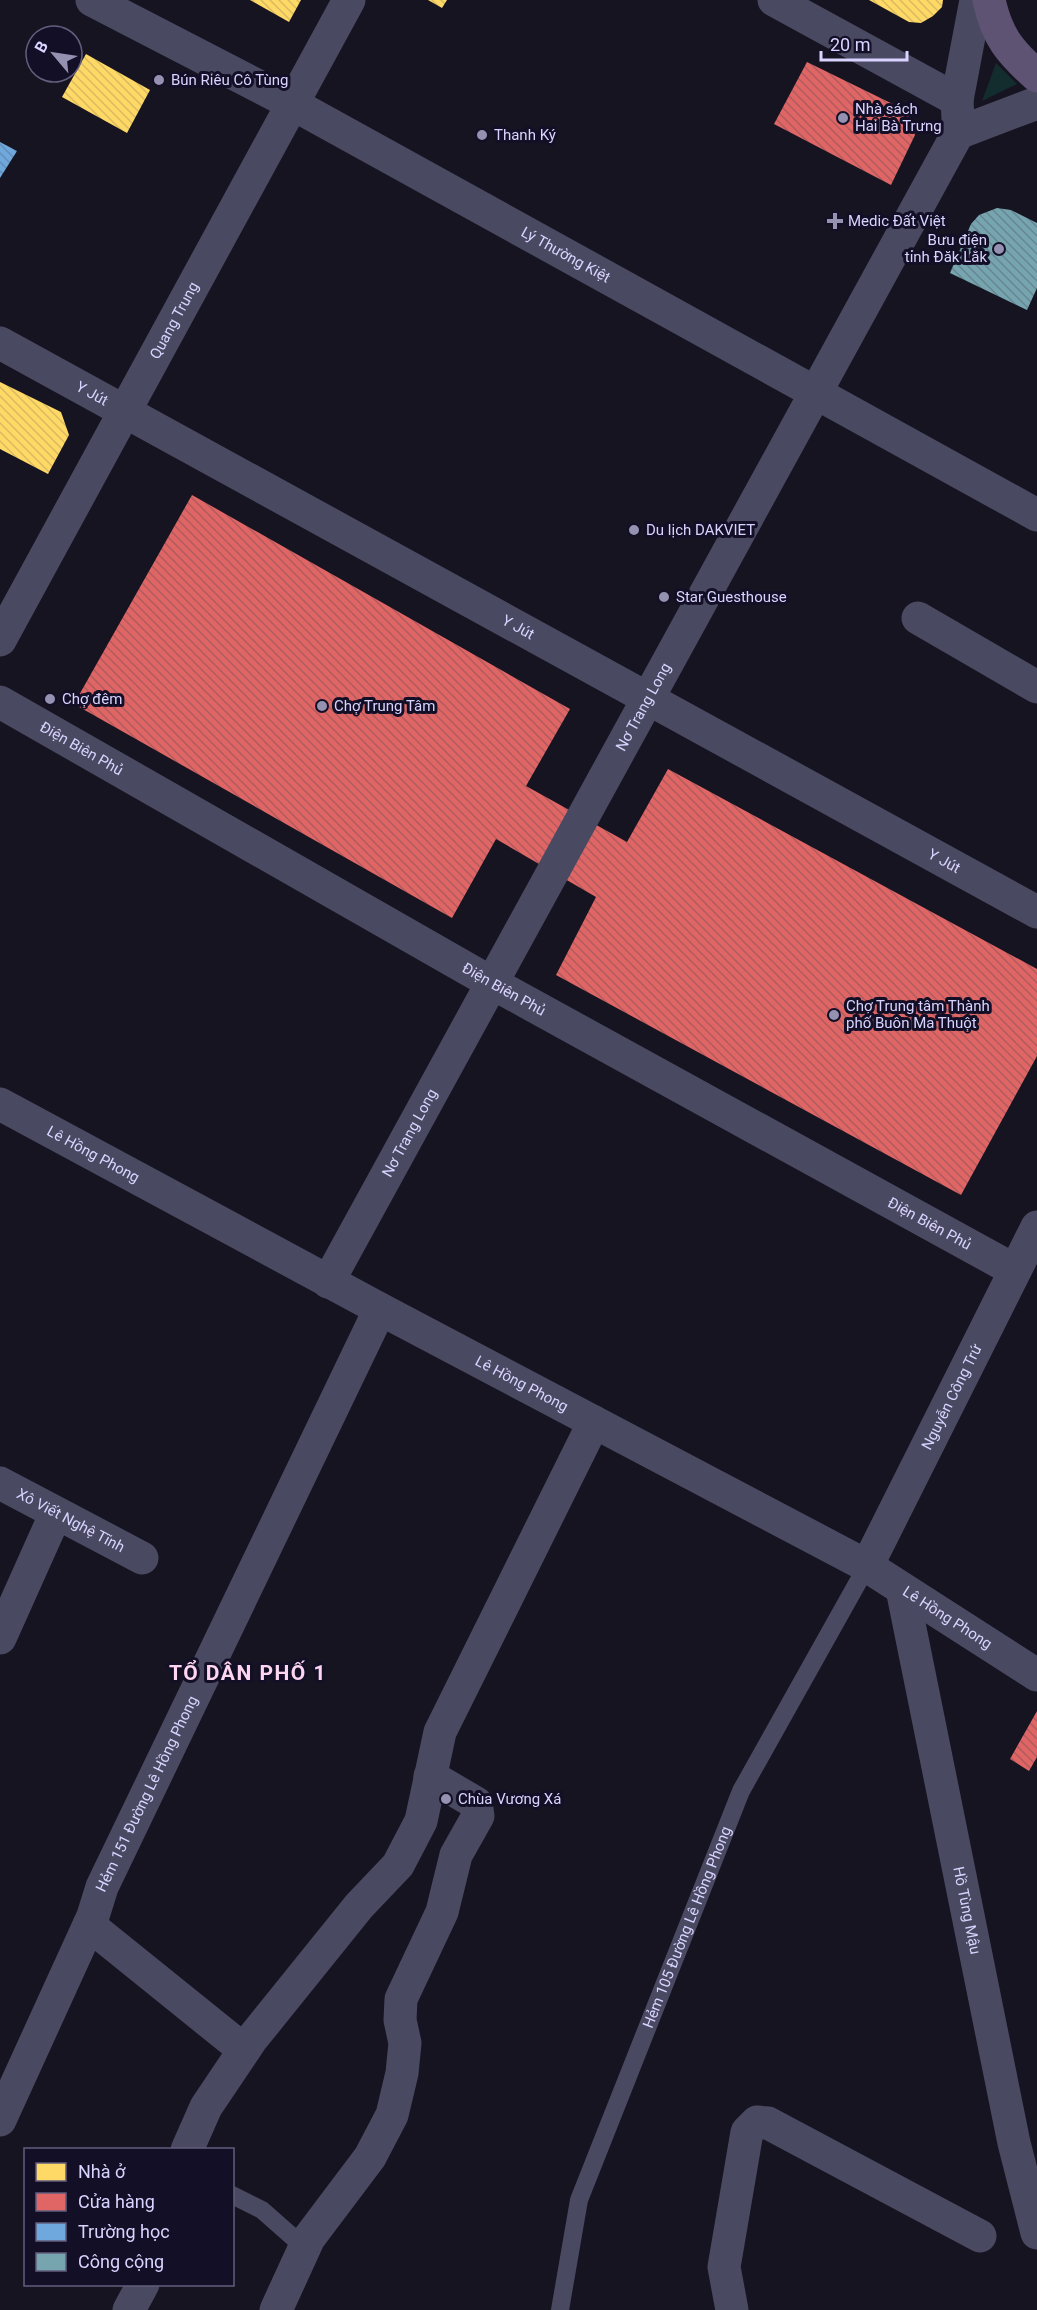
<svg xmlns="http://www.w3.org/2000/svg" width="1037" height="2310" font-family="Roboto,sans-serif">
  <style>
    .green { fill: #132c2d }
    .homes { fill: url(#homes-back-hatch) }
    .shops { fill: url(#shops-back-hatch) }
    .schools { fill: url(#schools-back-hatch) }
    .public { fill: url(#public-back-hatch) }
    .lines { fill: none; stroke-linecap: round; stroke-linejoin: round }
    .service { stroke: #4a4962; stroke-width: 18 }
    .minor { stroke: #4a4962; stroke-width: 33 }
    .tertiary { stroke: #4a4962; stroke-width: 33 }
    .primary { stroke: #5e5373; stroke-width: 33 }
    .poi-dot { fill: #9591b1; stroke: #130f26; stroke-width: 2 }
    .labels { text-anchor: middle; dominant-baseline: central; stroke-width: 6; stroke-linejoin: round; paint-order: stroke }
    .poi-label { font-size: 15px; fill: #d9d4ff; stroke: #130f26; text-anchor: start }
    .street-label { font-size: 15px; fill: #d9d4ff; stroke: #130f26 }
    .district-label { font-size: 21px; font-weight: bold; letter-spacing: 1.5px; fill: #ffd6f0; stroke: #130f26 }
  </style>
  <defs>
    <pattern id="homes-back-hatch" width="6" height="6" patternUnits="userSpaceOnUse" patternTransform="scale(1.5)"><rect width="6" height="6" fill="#ffd966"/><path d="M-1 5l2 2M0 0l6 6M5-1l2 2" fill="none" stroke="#d9ba61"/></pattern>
    <pattern id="shops-back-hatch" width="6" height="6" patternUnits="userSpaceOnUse" patternTransform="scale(1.5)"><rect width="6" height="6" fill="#e06666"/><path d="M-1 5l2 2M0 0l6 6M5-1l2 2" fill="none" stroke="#b05b5e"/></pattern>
    <pattern id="schools-back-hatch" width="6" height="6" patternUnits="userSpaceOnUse" patternTransform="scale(1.5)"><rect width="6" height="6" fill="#6fa8dc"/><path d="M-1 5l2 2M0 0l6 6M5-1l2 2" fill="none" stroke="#648eb8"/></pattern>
    <pattern id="public-back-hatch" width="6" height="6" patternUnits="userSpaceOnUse" patternTransform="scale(1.5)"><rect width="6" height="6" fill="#76a5af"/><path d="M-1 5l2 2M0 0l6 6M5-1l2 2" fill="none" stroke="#668791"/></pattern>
  </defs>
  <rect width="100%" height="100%" fill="#161421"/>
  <polygon class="green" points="996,63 1017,84 982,101"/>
  <g class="homes">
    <polygon points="250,0 301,0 289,22"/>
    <polygon points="428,0 447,0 442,8"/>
    <polygon points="869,0 943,0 942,7 933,16 921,23 909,22"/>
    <polygon points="86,54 150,90 127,133 62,97"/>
    <polygon points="0,382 61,412 69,435 48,474 0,449"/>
  </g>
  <g class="shops">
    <polygon points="807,62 907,111 915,135 891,185 774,124"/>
    <polygon points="192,495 570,709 526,786 627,842 668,769 1037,969 1037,1056 961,1195 556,975 596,897 496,839 452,918 74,704"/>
    <polygon points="1037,1711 1037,1757 1029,1771 1010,1759"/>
  </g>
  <polygon class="schools" points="0,142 17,151 0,178"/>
  <polygon class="public" points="997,208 1011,210 1037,223 1037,288 1027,310 950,273 971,224 979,215"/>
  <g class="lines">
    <g class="service">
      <polyline points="232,2195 262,2210 304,2247"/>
      <path id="s1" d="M560,2310L579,2200L741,1791L867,1566"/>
    </g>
    <g class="minor">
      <path id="s2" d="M92,0L291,103L1037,515"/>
      <polyline points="774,0 957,100"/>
      <polyline points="958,119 957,100 976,0"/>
      <polyline points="958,133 1037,103"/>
      <path id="s3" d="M0,343L1037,912"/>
      <polyline points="918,618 1037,687"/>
      <path id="s4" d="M0,640L349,0"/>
      <path id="s5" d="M0,702L492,983L1014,1270"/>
      <path id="s6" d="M328,1282L958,133"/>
      <path id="s7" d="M0,1483L142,1558"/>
      <path id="s8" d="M867,1566L1037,1227"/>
      <path id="s9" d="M902,1589L1014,2143L1037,2233"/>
      <polyline points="0,1638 56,1513"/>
      <polyline points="89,1925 244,2050"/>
      <path id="s10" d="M0,2120L93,1916L102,1887L380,1309"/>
      <polyline points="187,2150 206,2107 251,2040 359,1906 398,1865 421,1821 440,1732 594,1422"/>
      <polyline points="129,2310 143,2284"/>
      <polyline points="276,2310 309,2238 370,2157 392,2115 402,2073 405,2043 400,2020 401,1999 442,1912 456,1855 478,1816 476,1803 430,1776"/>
      <polyline points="732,2310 724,2267 747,2132 757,2122 768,2123 980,2236"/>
    </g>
    <path class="tertiary" id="s11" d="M0,1104L380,1309L867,1566L1037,1675"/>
    <path class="primary" d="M989,0C997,37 1010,52 1037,76"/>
  </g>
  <g class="poi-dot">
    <circle cx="159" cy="80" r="6"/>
    <circle cx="843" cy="118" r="6"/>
    <circle cx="482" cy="135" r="6"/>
    <path d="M832 212h6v6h6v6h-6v6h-6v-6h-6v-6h6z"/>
    <circle cx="999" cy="249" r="6"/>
    <circle cx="634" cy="530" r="6"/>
    <circle cx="664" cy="597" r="6"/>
    <circle cx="50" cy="699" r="6"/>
    <circle cx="322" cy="706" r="6"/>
    <circle cx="834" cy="1015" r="6"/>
    <circle cx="446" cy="1799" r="6"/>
  </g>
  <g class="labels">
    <g class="poi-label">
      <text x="171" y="80">Bún Riêu Cô Tùng</text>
      <text x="855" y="109">Nhà sách<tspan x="855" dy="17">Hai Bà Trưng</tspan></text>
      <text x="494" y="135">Thanh Ký</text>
      <text x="848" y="221">Medic Đất Việt</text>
      <text x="987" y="240" text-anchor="end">Bưu điện<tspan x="987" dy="17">tỉnh Đăk Lăk</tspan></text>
      <text x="646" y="530">Du lịch DAKVIET</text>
      <text x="676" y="597">Star Guesthouse</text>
      <text x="62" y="699">Chợ đêm</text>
      <text x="334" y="706">Chợ Trung Tâm</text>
      <text x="846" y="1006">Chợ Trung tâm Thành<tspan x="846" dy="17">phố Buôn Ma Thuột</tspan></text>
      <text x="458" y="1799">Chùa Vương Xá</text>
    </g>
    <g class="street-label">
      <text stroke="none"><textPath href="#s2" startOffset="538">Lý Thường Kiệt</textPath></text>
      <text stroke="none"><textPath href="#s4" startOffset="364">Quang Trung</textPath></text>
      <text stroke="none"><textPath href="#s3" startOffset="105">Y Jút</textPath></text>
      <text stroke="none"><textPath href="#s3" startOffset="591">Y Jút</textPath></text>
      <text stroke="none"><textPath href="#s6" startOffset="656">Nơ Trang Long</textPath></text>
      <text stroke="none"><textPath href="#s5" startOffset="94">Điện Biên Phủ</textPath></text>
      <text stroke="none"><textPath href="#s3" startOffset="1077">Y Jút</textPath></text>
      <text stroke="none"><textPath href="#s5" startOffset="580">Điện Biên Phủ</textPath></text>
      <text stroke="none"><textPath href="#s6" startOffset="170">Nơ Trang Long</textPath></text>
      <text stroke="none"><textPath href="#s11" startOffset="106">Lê Hồng Phong</textPath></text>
      <text stroke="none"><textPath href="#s5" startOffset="1066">Điện Biên Phủ</textPath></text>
      <text stroke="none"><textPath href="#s11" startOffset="592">Lê Hồng Phong</textPath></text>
      <text stroke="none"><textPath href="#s8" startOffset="189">Nguyễn Công Trứ</textPath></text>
      <text stroke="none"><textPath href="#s7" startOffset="80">Xô Viết Nghệ Tĩnh</textPath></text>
      <text stroke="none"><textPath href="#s11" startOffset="1078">Lê Hồng Phong</textPath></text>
      <text stroke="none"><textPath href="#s10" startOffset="358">Hẻm 151 Đường Lê Hồng Phong</textPath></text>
      <text stroke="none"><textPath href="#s9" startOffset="328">Hồ Tùng Mậu</textPath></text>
      <text stroke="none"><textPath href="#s1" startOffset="405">Hẻm 105 Đường Lê Hồng Phong</textPath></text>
    </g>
    <g class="district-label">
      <text x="248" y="1673">TỔ DÂN PHỐ 1</text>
    </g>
  </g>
  <rect x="24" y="2148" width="210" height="138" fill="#130f26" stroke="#625e7d" stroke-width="1.5"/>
  <rect x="36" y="2163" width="30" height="18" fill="#ffd966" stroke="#625e7d" stroke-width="1.5"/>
  <text x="78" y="2178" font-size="18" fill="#d9d4ff">Nhà ở</text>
  <rect x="36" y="2193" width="30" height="18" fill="#e06666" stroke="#625e7d" stroke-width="1.5"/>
  <text x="78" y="2208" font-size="18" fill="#d9d4ff">Cửa hàng</text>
  <rect x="36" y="2223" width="30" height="18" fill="#6fa8dc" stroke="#625e7d" stroke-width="1.5"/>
  <text x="78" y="2238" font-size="18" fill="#d9d4ff">Trường học</text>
  <rect x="36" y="2253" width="30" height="18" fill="#76a5af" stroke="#625e7d" stroke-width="1.5"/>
  <text x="78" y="2268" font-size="18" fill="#d9d4ff">Công cộng</text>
  <g transform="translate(54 54) rotate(299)"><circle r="28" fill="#130f26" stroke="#625e7d" stroke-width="1.5"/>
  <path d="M0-4.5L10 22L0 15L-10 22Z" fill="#9591b1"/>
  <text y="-9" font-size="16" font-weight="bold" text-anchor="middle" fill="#d9d4ff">B</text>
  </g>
  <path d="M821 51v9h86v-9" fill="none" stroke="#d9d4ff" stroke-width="3"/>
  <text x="830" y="51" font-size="18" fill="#d9d4ff" stroke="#130f26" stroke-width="4.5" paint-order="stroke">20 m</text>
</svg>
